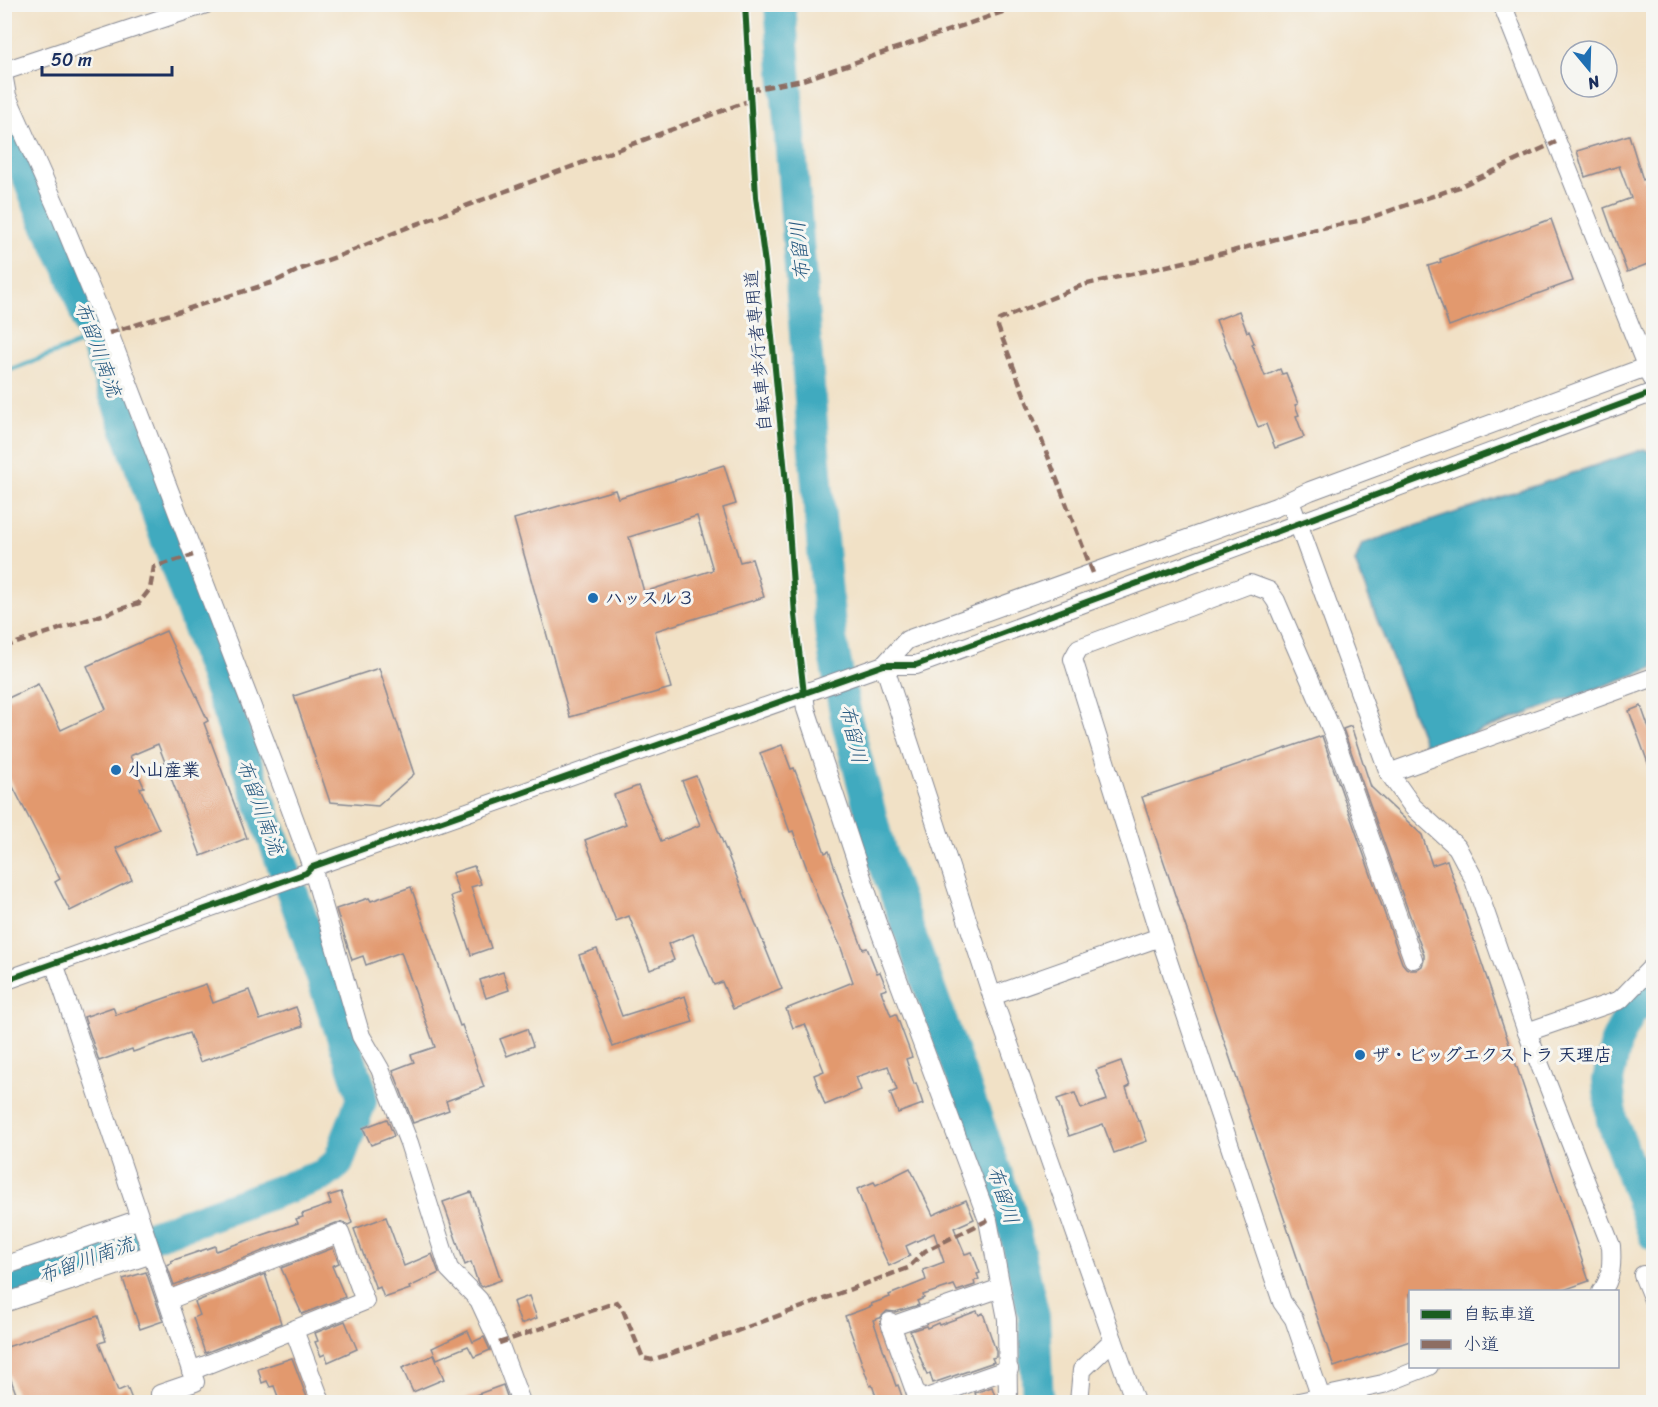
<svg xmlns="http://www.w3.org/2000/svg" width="1658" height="1407" font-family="Sriracha,'Klee One',sans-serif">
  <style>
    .water { fill: #3faabf; stroke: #2d6c8e; stroke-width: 1.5 }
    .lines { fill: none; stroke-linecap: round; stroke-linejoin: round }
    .stream { stroke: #3faabf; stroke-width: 5 }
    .river { stroke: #3faabf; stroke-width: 32 }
    .building { fill: #e2996e; fill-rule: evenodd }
    .minor-casing { stroke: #868892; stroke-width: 20 }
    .minor { stroke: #fff; stroke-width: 18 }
    .quiet { stroke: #8d6e63; stroke-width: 4.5; stroke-dasharray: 9 4.5; stroke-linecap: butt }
    .cycleway-casing { stroke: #f6f6f2; stroke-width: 10 }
    .cycleway { stroke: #1b5e20; stroke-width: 6 }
    .poi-dot { fill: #1f6fb2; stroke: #f6f6f2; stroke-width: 2 }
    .labels { text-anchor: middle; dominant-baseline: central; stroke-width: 6; stroke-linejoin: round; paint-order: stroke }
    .street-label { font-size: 18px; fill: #1b2f5e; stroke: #f6f6f2 }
    .poi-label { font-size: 18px; font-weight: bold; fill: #1b2f5e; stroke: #f6f6f2; text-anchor: start }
    .water-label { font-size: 20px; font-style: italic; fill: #285a80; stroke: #f6f6f2 }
  </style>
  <rect width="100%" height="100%" fill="#f6f6f2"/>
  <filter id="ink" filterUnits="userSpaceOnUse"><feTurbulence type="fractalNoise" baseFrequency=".0167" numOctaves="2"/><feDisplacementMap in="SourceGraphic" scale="12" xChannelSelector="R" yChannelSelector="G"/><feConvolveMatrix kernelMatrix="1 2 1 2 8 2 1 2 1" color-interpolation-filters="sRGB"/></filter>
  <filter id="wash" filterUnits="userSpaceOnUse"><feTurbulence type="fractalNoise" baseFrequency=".008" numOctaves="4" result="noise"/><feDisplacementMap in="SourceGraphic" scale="24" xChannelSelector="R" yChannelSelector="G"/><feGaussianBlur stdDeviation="1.35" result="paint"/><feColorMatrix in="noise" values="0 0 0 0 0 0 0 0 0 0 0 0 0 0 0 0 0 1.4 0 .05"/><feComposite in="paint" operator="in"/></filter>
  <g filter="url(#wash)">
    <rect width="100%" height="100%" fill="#f1e1c6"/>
    <polygon class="water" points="1644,449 1653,454 1653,668 1427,750 1355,562 1362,544"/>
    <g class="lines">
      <polyline class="stream" points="4,372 94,338"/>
      <g class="river">
        <polyline points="780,4 813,439 831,638 847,722 880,851 1009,1208 1034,1317 1038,1402"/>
        <polyline points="4,119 45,220 69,267 299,911 361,1091 361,1101 338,1163 323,1175 4,1289"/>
        <polyline points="1654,992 1631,1011 1616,1042 1608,1081 1612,1120 1654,1235"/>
      </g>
    </g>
    <g id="blocks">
      <g class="building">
        <polygon points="1629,135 1643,180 1653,176 1653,262 1627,272 1604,208 1631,198 1619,166 1585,177 1577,151"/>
        <polygon points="1551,219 1573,281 1449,326 1428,266 1441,262 1440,259"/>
        <polygon points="1239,311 1247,332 1249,331 1254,343 1252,344 1265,376 1280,369 1282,374 1286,373 1298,404 1295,405 1299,415 1296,416 1304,437 1275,448 1266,424 1258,427 1216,320"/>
        <path d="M724,465L736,504L723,508L740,562L752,559L764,597L655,631L671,688L570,717L514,519L615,490L618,498ZM697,516L713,570L644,592L629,537Z"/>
        <polygon points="166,631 208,721 204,723 247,838 201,856 158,744 130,756 144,787 140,788 159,829 116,848 132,880 70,911 55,882 60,879 4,769 4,700 38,684 61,730 106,709 87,666"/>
        <polygon points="379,668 414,774 378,806 330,802 294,696"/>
        <polygon points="1641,706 1653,740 1653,774 1652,774 1629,711"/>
        <polygon points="1351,726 1371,787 1422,835 1432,865 1447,860 1589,1281 1558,1292 1410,1292 1410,1341 1334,1367 1142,797 1322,736 1402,963 1406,968 1410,970 1416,970 1422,966 1424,960 1424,955 1343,729"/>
        <polygon points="782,745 791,769 794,768 805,796 825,853 829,851 843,892 842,893 863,949 867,948 877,973 880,972 887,989 881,991 891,1016 896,1014 912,1057 906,1059 914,1084 916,1083 923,1104 898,1113 890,1093 897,1090 888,1066 856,1077 861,1090 825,1105 814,1075 824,1071 805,1024 793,1028 786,1009 853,982 840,945 819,901 793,831 790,832 785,818 760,753"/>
        <polygon points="696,776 782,989 733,1009 722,982 714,985 693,934 668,944 674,960 650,970 629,916 616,921 585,840 626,824 614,795 638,786 661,841 700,825 682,781"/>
        <polygon points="474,866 481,884 471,887 491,948 471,955 451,896 459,893 452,873"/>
        <polygon points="411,887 460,1026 462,1025 484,1087 446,1101 449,1110 413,1123 393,1070 414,1062 411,1055 435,1047 401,952 366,965 363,956 352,960 336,909 369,898 371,901"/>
        <polygon points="597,949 622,1016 685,996 693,1022 643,1037 643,1036 613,1047 579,955"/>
        <polygon points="503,972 509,990 486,998 480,980"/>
        <polygon points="206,984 213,1003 249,990 260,1020 296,1007 303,1026 200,1062 189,1033 133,1052 132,1049 99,1061 84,1017 113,1007 116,1015"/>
        <polygon points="527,1029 533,1046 507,1056 500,1039"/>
        <polygon points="1121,1061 1130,1086 1126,1088 1138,1121 1140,1121 1147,1141 1114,1153 1103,1124 1069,1136 1057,1099 1075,1093 1081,1109 1107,1100 1096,1070"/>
        <polygon points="387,1119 394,1136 371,1145 363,1128"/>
        <polygon points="910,1168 933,1215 966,1200 974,1219 954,1228 965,1254 972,1252 980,1273 977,1274 979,1279 974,1281 975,1285 957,1291 954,1285 923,1295 924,1298 917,1301 919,1305 895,1312 887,1311 880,1318 873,1320 896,1386 898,1385 904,1402 878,1402 872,1385 870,1386 845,1316 872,1306 871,1304 890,1297 889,1295 926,1280 923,1270 944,1262 934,1233 906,1246 910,1256 889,1266 873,1232 857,1189 874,1182 876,1185"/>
        <polygon points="341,1192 352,1223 348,1225 342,1222 336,1223 174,1285 167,1265 172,1263 171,1261 215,1246 216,1251 298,1223 296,1219 303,1217 302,1214 331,1204 328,1196"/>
        <polygon points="471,1192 501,1280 482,1287 478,1283 471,1262 465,1265 443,1202"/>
        <polygon points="386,1217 404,1266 432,1254 439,1273 409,1287 410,1289 384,1298 380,1287 376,1289 354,1229"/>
        <polygon points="333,1248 339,1263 332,1266 345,1297 302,1314 281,1268"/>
        <polygon points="146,1272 163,1321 140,1329 123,1279"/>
        <polygon points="265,1274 281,1323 205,1353 193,1318 200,1315 195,1302"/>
        <polygon points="529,1296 537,1318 521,1324 513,1302"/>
        <polygon points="977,1311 979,1315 983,1313 996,1351 996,1357 992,1358 994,1362 933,1383 930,1373 927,1375 910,1331 926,1326 927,1328 938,1323 939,1325"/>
        <polygon points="98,1316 106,1341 99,1343 118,1391 127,1387 133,1402 19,1402 7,1369 4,1370 4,1348"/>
        <polygon points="345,1321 357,1349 328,1362 325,1354 321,1356 315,1342 318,1341 315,1333"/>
        <polygon points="468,1331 473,1342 484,1337 490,1350 474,1357 468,1346 437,1359 432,1348"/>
        <polygon points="434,1355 444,1379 413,1392 402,1368"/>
        <polygon points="292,1358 304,1390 309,1402 280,1402 274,1386 270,1387 267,1381 262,1383 258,1369"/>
        <polygon points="503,1385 509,1402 459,1402 459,1401"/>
        <polygon points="992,1387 997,1402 978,1402 975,1393"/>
      </g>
    </g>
  </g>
  <g filter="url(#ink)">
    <use href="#blocks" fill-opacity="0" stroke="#868892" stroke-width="1.5"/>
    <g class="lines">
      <defs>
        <g id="minor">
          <polyline points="1502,4 1651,378"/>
          <polyline points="4,71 206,4"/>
          <polyline points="4,79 7,96 60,215 109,333 281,783 312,867 361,1036 380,1069 409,1143 449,1269 479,1300 499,1343 521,1402"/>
          <path d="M1290,501L1389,773L1413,807L1457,847L1473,877L1527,1032L1611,1246C1612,1262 1612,1279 1601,1292"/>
          <polyline points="884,665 907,640 1276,507 1310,491 1654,364"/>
          <polyline points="884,665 992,996 1135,1402"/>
          <polyline points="804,694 806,709 877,923 988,1220 1007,1319 1008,1402"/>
          <polyline points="1389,773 1654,677"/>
          <polyline points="54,963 195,1382 160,1394 163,1402"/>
          <polyline points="4,981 306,873 312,867 884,665 916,665 930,660 1654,392"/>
          <polyline points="992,996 1160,937"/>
          <polyline points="1527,1032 1620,1000 1650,969 1654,968"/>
          <polyline points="4,1266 140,1219"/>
          <polyline points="1643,1275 1654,1302"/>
          <polyline points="168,1300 340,1233 365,1301 191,1371"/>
          <polyline points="4,1303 152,1254"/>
          <polyline points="890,1322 919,1402"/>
          <polyline points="891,1326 1001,1288"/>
          <polyline points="294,1330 321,1402"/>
          <polyline points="1321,1398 1294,1319 1282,1302 1160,937 1073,659 1079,648 1250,584 1269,591 1276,601 1333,733 1413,959"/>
          <polyline points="918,1401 1009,1369"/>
          <polyline points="1079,1402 1082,1370 1113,1340"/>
          <polyline points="1299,1402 1383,1384 1429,1366"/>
        </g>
      </defs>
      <use href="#minor" class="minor-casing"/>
      <use href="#minor" class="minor"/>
      <g class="quiet">
        <polyline points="750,90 803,80 1026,4"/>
        <polyline points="4,97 7,96"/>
        <polyline points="109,333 274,282 301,269 339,256 401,230 751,100"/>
        <polyline points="1093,573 998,327 999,320 1083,285 1233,251 1297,233 1363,220 1459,187 1556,142"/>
        <polyline points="4,647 139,603 150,589 154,567 193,555"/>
        <polyline points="499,1343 617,1302 623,1310 643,1358 652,1360 737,1331 908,1268 925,1251 988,1220"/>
      </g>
      <defs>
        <g id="cycleway">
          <polyline points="745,4 756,197 765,264 786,484 795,615 804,694"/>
          <polyline points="4,981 306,873 312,867 884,665 916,665 930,660 1654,392"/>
        </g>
      </defs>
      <use href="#cycleway" class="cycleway-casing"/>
      <use href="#cycleway" class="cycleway"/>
    </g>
  </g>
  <g class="poi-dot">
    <circle cx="593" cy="598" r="6"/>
    <circle cx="116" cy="770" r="6"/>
    <circle cx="1360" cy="1055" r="6"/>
  </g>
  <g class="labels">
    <g class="street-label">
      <text transform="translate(758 351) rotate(-95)">自転車歩行者専用道</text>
    </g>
    <g class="poi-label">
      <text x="605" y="598">ハッスル３</text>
      <text x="128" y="770">小山産業</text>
      <text x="1372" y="1055">ザ・ビッグエクストラ 天理店</text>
    </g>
    <g class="water-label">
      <text transform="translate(800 251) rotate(-95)">布留川</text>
      <text transform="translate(98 349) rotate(70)">布留川南流</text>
      <text transform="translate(853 734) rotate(77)">布留川</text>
      <text transform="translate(260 807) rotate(70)">布留川南流</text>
      <text transform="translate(1003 1195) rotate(72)">布留川</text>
      <text transform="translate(86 1260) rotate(-20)">布留川南流</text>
    </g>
  </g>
  <rect width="1658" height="1407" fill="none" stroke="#f6f6f2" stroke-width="24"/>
  <rect x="1409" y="1290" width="210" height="78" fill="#f6f6f2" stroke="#9ea6b7" stroke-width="1.5"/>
  <rect x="1421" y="1310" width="30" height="9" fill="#1b5e20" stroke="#9ea6b7" stroke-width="1.5"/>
  <text x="1463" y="1320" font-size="18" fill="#1b2f5e">自転車道</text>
  <rect x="1421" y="1340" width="30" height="9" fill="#8d6e63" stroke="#9ea6b7" stroke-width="1.5"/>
  <text x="1463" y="1350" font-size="18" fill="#1b2f5e">小道</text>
  <g transform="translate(1589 69) rotate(161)"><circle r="28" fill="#f6f6f2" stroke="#9ea6b7" stroke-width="1.5"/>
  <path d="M0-4.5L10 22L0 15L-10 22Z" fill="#1f6fb2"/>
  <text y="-9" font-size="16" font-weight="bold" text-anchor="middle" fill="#1b2f5e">N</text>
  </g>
  <path d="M42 66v9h130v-9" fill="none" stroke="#1b2f5e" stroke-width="3"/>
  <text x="51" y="66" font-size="18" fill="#1b2f5e" stroke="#f6f6f2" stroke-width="4.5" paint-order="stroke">50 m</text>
</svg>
